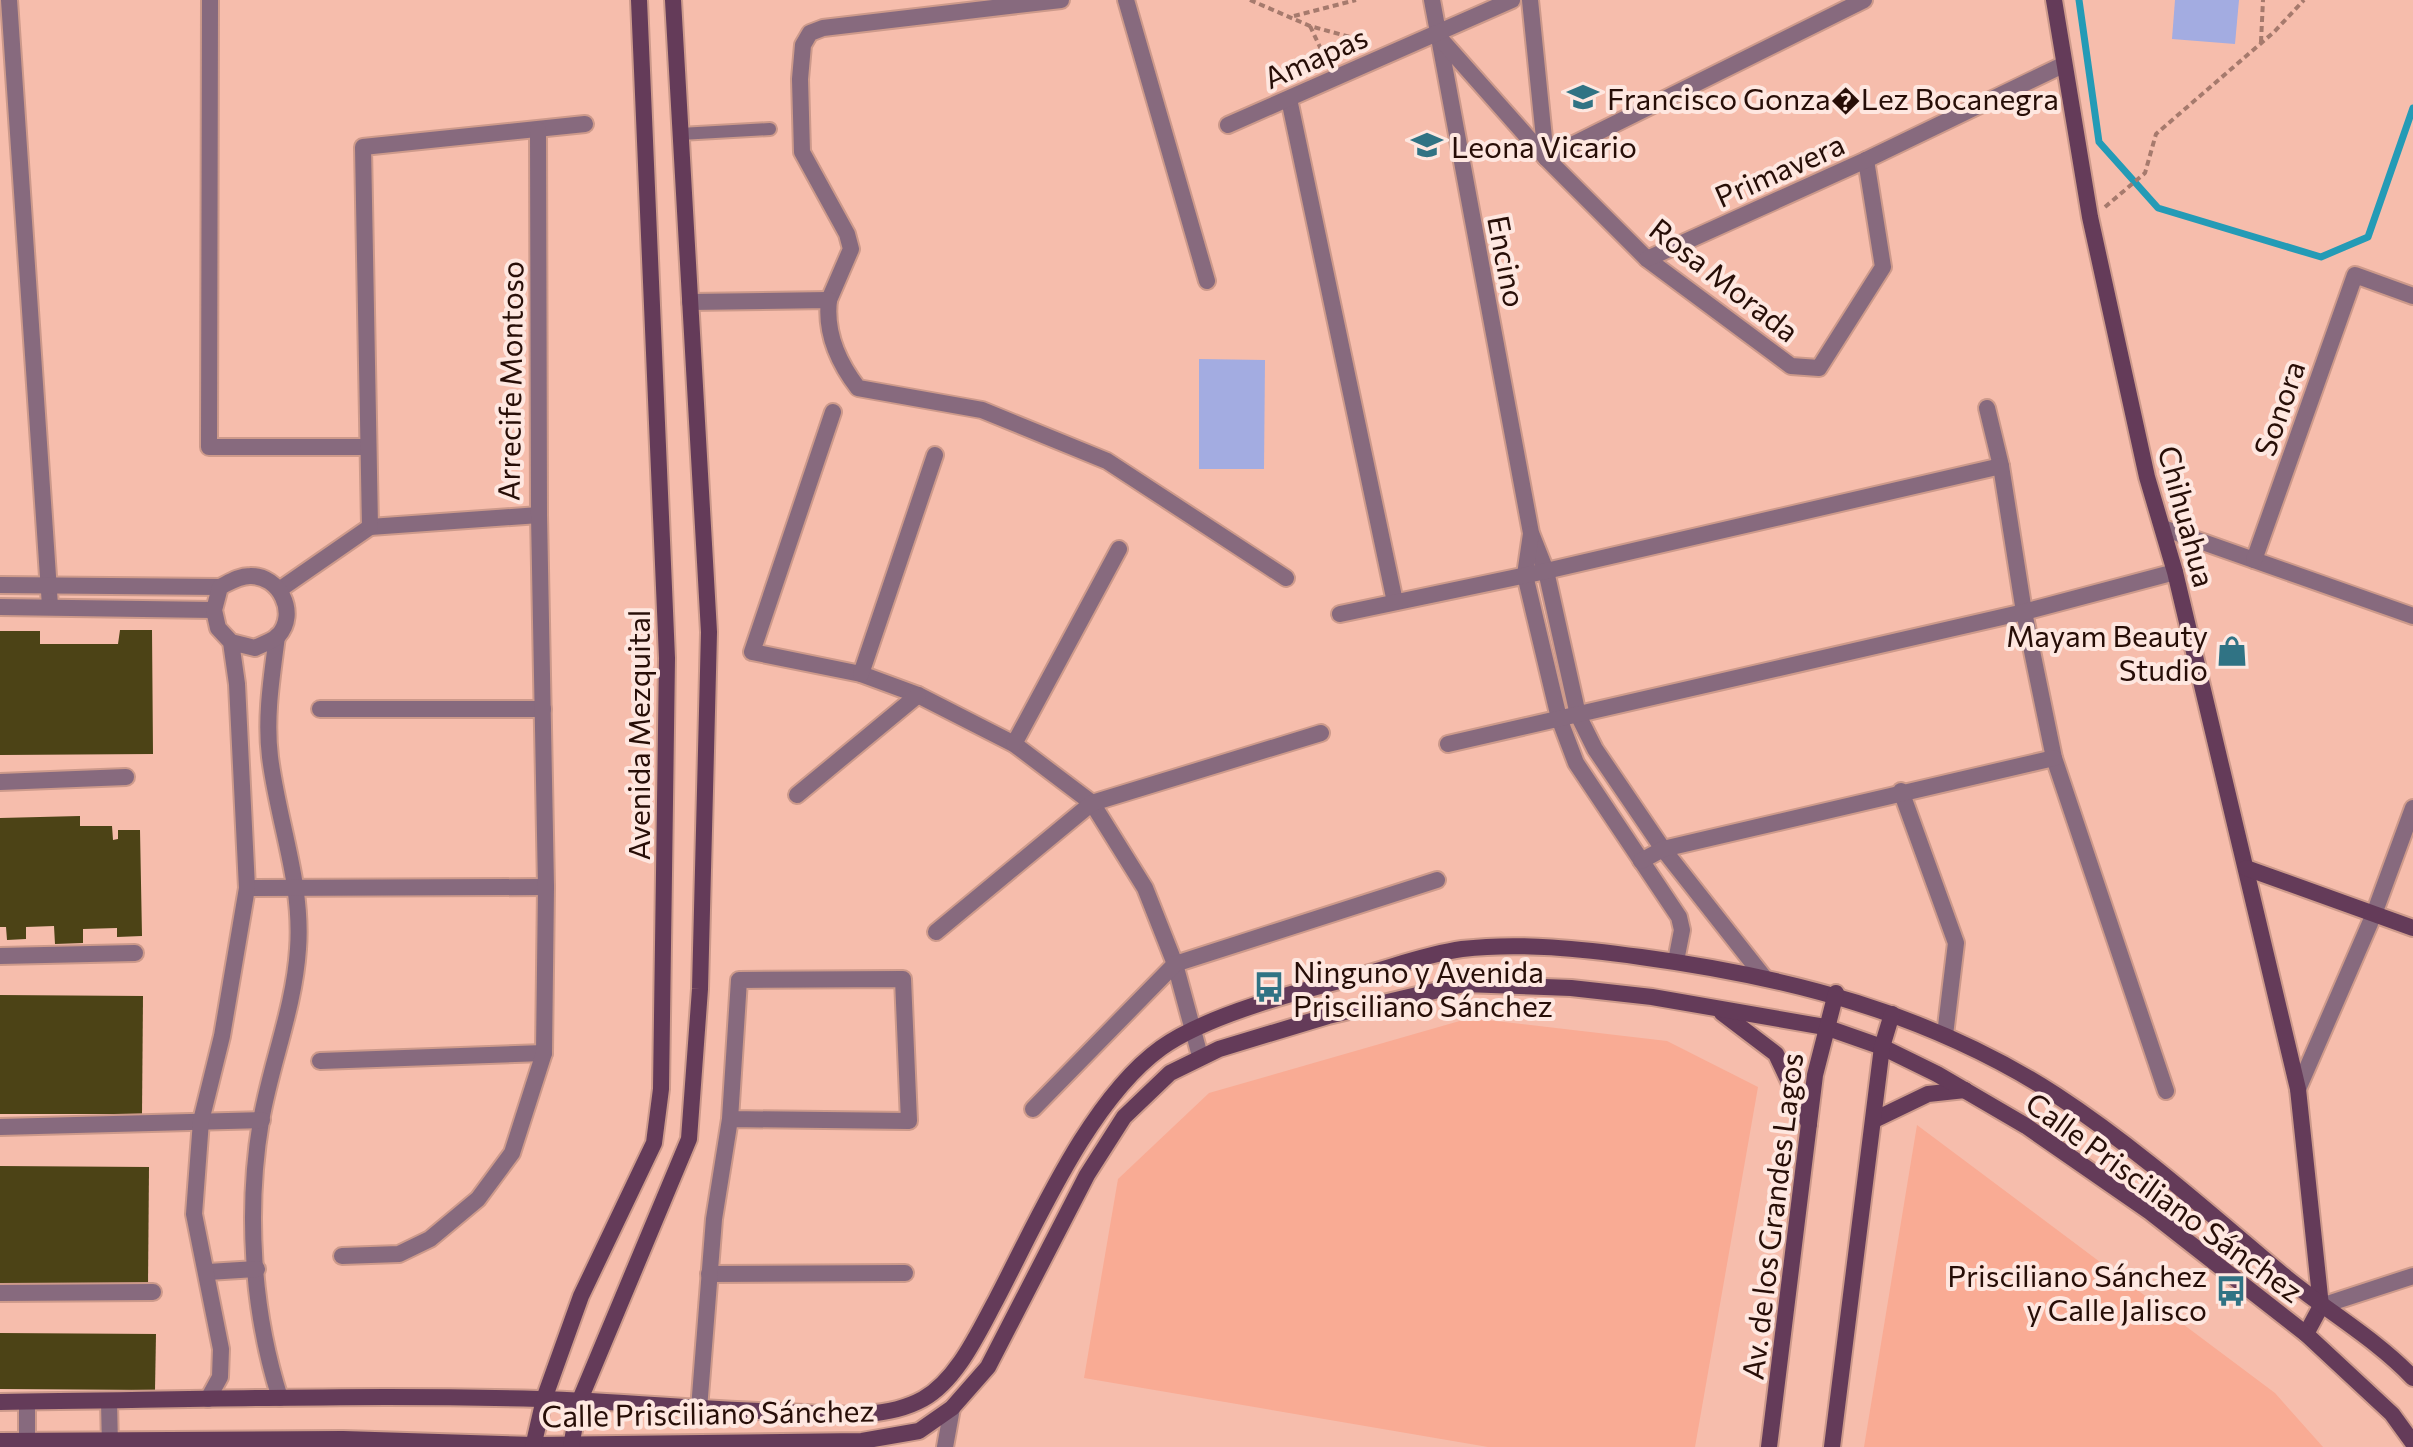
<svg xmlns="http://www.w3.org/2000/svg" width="2413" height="1447" font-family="Commissioner,sans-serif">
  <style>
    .built { fill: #f9ab94 }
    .green { fill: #a3ace1 }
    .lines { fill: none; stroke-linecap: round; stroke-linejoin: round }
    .stream { stroke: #249bb6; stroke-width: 7 }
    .building { fill: #4c4316 }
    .lane-casing { stroke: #cd9a8b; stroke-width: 16 }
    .street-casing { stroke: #cd9a8b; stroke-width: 20 }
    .secondary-casing { stroke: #cd9a8b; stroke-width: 20 }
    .path { stroke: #a67a6d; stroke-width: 4; stroke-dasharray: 6 4; stroke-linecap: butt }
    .lane { stroke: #876a7e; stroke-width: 12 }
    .street { stroke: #876a7e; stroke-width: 16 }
    .secondary { stroke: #643b59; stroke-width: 16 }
    .labels { text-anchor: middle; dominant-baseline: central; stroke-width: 8; stroke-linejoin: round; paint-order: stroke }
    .street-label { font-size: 30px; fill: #270e07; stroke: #fee7e0 }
    .poi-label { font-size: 30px; fill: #270e07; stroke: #fee7e0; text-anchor: start }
  </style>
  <rect width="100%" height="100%" fill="#f6bdac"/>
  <g class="built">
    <polygon points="1470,1018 1667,1041 1758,1087 1695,1447 1488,1447 1084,1378 1118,1179 1209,1093"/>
    <polygon points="1917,1125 2275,1393 2323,1447 1864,1447"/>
  </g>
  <g class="green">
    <polygon points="2175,0 2239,0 2235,44 2172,39"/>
    <polygon points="1199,359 1265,360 1264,469 1199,469"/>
  </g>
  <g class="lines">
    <polyline class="stream" points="2079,0 2099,142 2158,208 2321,257 2368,237 2413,108"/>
  </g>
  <g class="building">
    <polygon points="120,630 152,630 153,754 0,755 0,631 40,631 40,644 118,644"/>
    <polygon points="80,816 80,826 112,826 113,840 118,839 118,830 140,830 142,936 117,937 117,928 83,929 83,943 55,944 54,926 26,927 26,939 7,940 6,927 0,927 0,818"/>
    <polygon points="0,995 143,996 142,1114 0,1114"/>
    <polygon points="0,1166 149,1167 148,1285 0,1284"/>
    <polygon points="0,1333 156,1334 155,1390 0,1389"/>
  </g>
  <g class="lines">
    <defs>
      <polyline id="lane" points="680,134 770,129"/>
      <g id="street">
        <polyline points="9,0 50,606"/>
        <polyline points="210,0 209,447 366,447"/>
        <polyline points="1126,0 1207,281"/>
        <polyline points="1432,0 1531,533 1546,571 1578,715 1595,749 1663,849 1763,976"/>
        <polyline points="1530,0 1546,158"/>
        <polyline points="1437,35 1546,158 1647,259 1791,366 1819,368 1883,267 1866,160"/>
        <polyline points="1289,99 1395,602"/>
        <polyline points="1228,125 1512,0"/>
        <polyline points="1546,158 1864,0"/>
        <polyline points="1647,259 1866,160 2063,65"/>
        <polyline points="829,300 851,249 847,234 802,152 800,79 803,45 810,33 823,28 1061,0"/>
        <path d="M690,302L829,300C825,333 838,362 858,388L982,410L1107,461L1286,578"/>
        <polyline points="1987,408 2001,466"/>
        <polyline points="833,412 752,652 861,674 918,695 1014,744 1092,803 1145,888 1175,964 1200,1056"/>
        <polyline points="370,527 539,515"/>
        <polyline points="2163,528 2413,616"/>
        <polyline points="1531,534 1525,575 1559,718 1576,763 1679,917 1682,930 1676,961"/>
        <polyline points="2254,560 2355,275 2413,296"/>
        <polyline points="0,585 220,587"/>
        <polyline points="279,590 370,527 363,147 585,124"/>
        <polyline points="0,607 214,610"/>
        <polyline points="1340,614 1546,571 2001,466 2024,612 2054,758 2166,1091"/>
        <path d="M277,636C272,676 265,716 270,757C278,822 303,883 298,949C294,1009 271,1063 261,1121C246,1210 252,1311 280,1398"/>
        <polyline points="861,674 935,455"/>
        <polyline points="320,709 543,709"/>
        <polyline points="1014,744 1119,549"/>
        <polyline points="1448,744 2024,612 2175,572"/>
        <polyline points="0,782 126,777"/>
        <polyline points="1901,791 1956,943 1945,1035"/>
        <polyline points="797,795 918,695"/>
        <polyline points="1641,861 1663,849 2054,758"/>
        <polyline points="247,888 546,887"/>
        <polyline points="936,932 1092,803 1321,733"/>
        <polyline points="0,956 135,953"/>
        <polyline points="320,1061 544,1053"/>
        <polyline points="2298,1089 2374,914 2413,808"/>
        <polyline points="1033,1109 1175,964 1437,880"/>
        <polyline points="0,1127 262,1120"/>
        <polyline points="342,1256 399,1254 430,1239 478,1199 512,1153 544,1053 546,887 539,515 538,130"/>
        <polyline points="208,1272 257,1269"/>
        <polyline points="709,1274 905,1273"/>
        <polyline points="0,1293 153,1292"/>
        <polyline points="2321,1306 2413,1276"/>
        <path d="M208,1399L220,1377L221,1349L194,1214L201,1121L222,1036L247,888L237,684L231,642L218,628L214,610L220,587C230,582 239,576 250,576C279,575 299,613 278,636C273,641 262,644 255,648L231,642"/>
        <polyline points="109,1401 110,1447"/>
        <polyline points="699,1409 714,1219 730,1119 739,980 903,979 909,1121 730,1119"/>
        <polyline points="27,1447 27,1402"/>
        <polyline points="945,1447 952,1408"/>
      </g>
      <g id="secondary">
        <polyline points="2054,0 2090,217 2147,477 2175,572 2298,1089 2321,1306 2306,1334"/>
        <polyline points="2246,868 2413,928"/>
        <polyline points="1722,1013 1776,1054 1809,1124"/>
        <polyline points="1874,1120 1928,1094 1965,1090"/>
        <path d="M0,1402C179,1400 359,1394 539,1399C621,1401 704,1410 787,1412C830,1414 883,1421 923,1399C957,1380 978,1333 996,1300C1037,1222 1089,1100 1161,1048C1207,1015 1299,991 1355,977C1390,968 1426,954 1462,949C1520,942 1583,949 1641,957C1789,977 1929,1013 2056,1095C2137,1148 2209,1213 2283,1275C2325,1310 2375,1338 2413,1378"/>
        <polyline points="0,1441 343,1439 534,1445 862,1441 919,1431 952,1408 988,1367 1087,1175 1124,1117 1170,1073 1219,1049 1328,1016 1464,984 1571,988 1652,997 1825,1027 1882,1047 1937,1074 2026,1126 2150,1212 2306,1334 2392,1414 2413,1443"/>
        <polyline points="533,1447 544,1399 581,1296 654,1143 661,1089 667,658 639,0"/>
        <polyline points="571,1447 579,1402 689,1139 700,989 709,632 673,0"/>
        <polyline points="1769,1447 1815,1075 1836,993"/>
        <polyline points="1832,1447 1882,1047 1892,1014"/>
      </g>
    </defs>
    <use href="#lane" class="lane-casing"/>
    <use href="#street" class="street-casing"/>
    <use href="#secondary" class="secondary-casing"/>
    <g class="path">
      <polyline points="1250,0 1310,26 1368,42"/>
      <polyline points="1294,16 1356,0"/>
      <polyline points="1310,26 1328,64"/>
      <polyline points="2261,42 2263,0"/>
      <polyline points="2105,207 2145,173 2156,134 2274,32 2304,0"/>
    </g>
    <use href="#lane" class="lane"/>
    <use href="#street" class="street"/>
    <use href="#secondary" class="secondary"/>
  </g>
  <defs>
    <symbol id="school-bare" viewBox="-9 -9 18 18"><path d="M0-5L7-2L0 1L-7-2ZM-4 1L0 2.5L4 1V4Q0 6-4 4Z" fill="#307384" stroke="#fee7e0" stroke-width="2.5" paint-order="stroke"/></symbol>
    <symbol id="shop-bare" viewBox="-9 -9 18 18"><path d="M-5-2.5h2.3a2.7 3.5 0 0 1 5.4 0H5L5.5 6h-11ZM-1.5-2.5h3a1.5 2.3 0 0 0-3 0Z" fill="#307384" stroke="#fee7e0" stroke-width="2.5" paint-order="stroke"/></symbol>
    <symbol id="bus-bare" viewBox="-9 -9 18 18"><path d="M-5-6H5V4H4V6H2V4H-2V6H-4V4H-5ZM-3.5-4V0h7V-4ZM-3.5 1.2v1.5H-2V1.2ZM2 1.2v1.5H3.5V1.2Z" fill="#307384" stroke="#fee7e0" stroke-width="2.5" paint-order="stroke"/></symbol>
  </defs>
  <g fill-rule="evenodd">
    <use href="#school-bare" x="1561" y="75" width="44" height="44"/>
    <use href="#school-bare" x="1405" y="123" width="44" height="44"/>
    <use href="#shop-bare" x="2210" y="629" width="44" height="44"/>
    <use href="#bus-bare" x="1247" y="965" width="44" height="44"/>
    <use href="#bus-bare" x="2209" y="1269" width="44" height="44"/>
  </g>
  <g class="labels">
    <g class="street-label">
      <text transform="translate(1315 56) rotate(-24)">Amapas</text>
      <text transform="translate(1779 169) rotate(-24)">Primavera</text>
      <text transform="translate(1508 261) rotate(79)">Encino</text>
      <text transform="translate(1725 279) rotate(38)">Rosa Morada</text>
      <text transform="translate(509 381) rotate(-89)">Arrecife Montoso</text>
      <text transform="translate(2278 408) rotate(-71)">Sonora</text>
      <text transform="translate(2188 516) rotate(75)">Chihuahua</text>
      <text transform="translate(637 735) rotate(-90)">Avenida Mezquital</text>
      <text transform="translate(2165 1196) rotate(36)">Calle Prisciliano Sánchez</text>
      <text transform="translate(1771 1216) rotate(-83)">Av. de los Grandes Lagos</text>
      <text transform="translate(708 1412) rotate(-1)">Calle Prisciliano Sánchez</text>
    </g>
    <g class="poi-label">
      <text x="1607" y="97">Francisco Gonza�Lez Bocanegra</text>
      <text x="1451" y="145">Leona Vicario</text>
      <text x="2208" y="634" text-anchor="end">Mayam Beauty<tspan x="2208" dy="34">Studio</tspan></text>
      <text x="1293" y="970">Ninguno y Avenida<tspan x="1293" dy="34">Prisciliano Sánchez</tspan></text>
      <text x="2207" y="1274" text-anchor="end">Prisciliano Sánchez<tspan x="2207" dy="34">y Calle Jalisco</tspan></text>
    </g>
  </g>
</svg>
